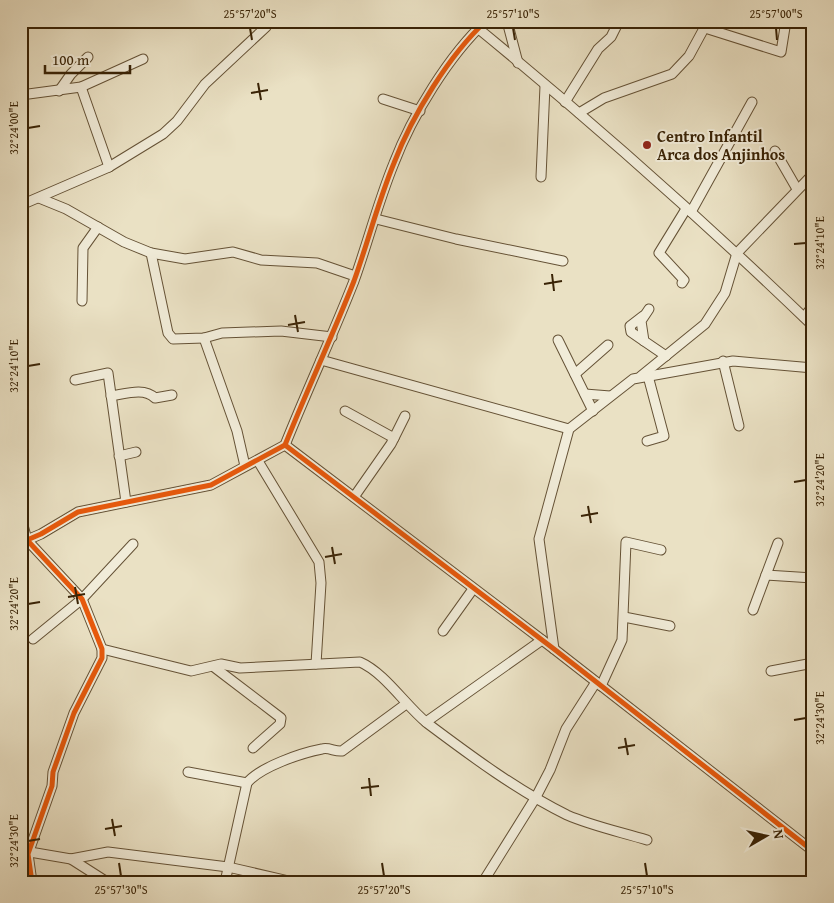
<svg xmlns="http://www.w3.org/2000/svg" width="834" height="903" font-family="'Gentium Book Plus',serif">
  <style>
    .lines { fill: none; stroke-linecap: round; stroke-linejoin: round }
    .minor-casing { stroke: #655236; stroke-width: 11 }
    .minor { stroke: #f1ecd9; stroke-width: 9 }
    .cycleway-casing { stroke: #f1ecd9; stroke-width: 8 }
    .cycleway { stroke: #e8590c; stroke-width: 5 }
    .ticks { fill: none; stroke: #392306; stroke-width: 2 }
    .poi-dot { fill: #8f2418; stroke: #f1ecd9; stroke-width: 2 }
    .labels { text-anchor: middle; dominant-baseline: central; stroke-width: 4; stroke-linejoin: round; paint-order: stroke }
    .poi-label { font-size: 16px; font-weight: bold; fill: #392306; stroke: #f1ecd9; text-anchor: start }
    .neatline { fill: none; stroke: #392306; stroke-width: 2 }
    .ticks-label { font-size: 12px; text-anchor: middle; fill: #392306 }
  </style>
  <rect width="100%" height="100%" fill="#eae1c4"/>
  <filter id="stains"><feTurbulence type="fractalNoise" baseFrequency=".004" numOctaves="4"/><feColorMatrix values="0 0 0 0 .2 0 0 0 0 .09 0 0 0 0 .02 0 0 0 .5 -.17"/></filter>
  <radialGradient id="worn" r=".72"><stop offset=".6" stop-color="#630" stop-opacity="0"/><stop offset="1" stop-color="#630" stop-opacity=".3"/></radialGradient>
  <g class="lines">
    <defs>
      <g id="minor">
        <path d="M469,21C588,118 703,220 813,326"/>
        <polyline points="507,21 518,63"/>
        <polyline points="705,28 781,52 786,21"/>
        <polyline points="81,87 109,167"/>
        <polyline points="59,91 71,74 88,57"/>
        <polyline points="21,95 81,87 143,59"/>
        <polyline points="383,99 420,111"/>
        <polyline points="565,102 598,49 611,37 619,21"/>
        <polyline points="579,113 604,98 672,74 689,56 708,21"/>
        <polyline points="775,151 797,189"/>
        <polyline points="541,177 545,86"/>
        <polyline points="39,198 66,209 124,242 151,253 185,259 233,252 261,260 317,263 355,276"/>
        <polyline points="21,205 109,167 163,134 177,121 205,84 266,27 269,21"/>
        <polyline points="691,212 752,102"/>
        <polyline points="376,219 456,239 563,261"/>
        <polyline points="151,253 168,333 173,339 204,338 222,333 281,331 332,337"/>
        <polyline points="682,283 684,280 659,253 686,209"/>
        <polyline points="82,301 83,248 98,227"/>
        <polyline points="649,309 641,321 644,341 666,356"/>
        <polyline points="643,316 630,326 631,332 644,341"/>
        <polyline points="804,317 813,306"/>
        <polyline points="204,338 237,431 245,466"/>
        <polyline points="558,340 593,411"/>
        <polyline points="321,360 569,429"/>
        <polyline points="723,361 739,426"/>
        <polyline points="575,374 608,345"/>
        <polyline points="641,376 705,324 725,293 737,253 813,174"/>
        <polyline points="75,380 108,373 126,502"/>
        <polyline points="585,394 610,396"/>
        <path d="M111,396C125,394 144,387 155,398L172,395"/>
        <polyline points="345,411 394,438"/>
        <polyline points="647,441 664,436 648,376"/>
        <polyline points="285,445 554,649 813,851"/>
        <polyline points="119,456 136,452"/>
        <polyline points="258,461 319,562 321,583 316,664"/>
        <polyline points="354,497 391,444 405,416"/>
        <polyline points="21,518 27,540 21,546"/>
        <polyline points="778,543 766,575 813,578"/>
        <polyline points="753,610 766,575"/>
        <polyline points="624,617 670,626"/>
        <polyline points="443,631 473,589"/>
        <polyline points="33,639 82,599 133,544"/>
        <path d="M102,649L191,671L221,664L240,668L360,662C385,673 405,705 427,723C471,756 518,791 567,815C592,826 621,832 647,840"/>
        <polyline points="554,649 539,539 569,429 633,379 733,361 813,368"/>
        <polyline points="809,664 813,674"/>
        <polyline points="214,667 281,718 280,724 253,748"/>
        <polyline points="771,671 813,663"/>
        <polyline points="601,686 622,640 626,542 661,550"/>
        <polyline points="426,722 542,640"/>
        <polyline points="188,772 247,783"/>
        <polyline points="30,852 71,859 108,852 228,867 293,882"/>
        <polyline points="71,859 107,882"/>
        <path d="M32,882L28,854L52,786L53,772L74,713L102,658V649L82,599L27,540L41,534L78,512L211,485L285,445C307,390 332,337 354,281C368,242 378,202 394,163C412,116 449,55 486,21"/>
        <path d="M225,882L247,783C260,767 301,753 322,749C329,747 335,752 342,751L406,704"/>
        <polyline points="483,882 536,797 550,770 566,729 596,682"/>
      </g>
    </defs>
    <use href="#minor" class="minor-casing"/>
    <use href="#minor" class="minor"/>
    <defs>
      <g id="cycleway">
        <polyline points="285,445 554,649 813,851"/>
        <path d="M32,882L28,854L52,786L53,772L74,713L102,658V649L82,599L27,540L41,534L78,512L211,485L285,445C307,390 332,337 354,281C368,242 378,202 394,163C412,116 449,55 486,21"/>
      </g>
    </defs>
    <use href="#cycleway" class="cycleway-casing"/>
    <use href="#cycleway" class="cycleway"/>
  </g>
  <path class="ticks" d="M250,28L252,40M513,28L515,40M776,28L777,40M258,83L261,100M251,93L268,90M28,128L40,126M794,244L806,243M552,274L554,291M544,284L562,281M295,315L298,332M288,325L305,322M28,366L40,364M794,482L806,480M588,506L591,523M581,516L598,513M332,547L335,564M325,557L342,554M75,587L78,604M68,597L85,594M28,604L40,602M794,720L806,718M625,738L628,755M618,748L635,745M369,778L371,796M361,788L379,786M112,819L115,836M105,829L122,826M28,841L40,839M119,863L121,876M382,863L384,876M645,863L647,876"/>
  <circle class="poi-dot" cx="647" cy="145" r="5"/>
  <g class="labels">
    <g class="poi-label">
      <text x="657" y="136">Centro Infantil<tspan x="657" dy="18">Arca dos Anjinhos</tspan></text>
    </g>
  </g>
  <rect width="834" height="903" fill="none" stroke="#eae1c4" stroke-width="55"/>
  <g transform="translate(766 836) rotate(81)" stroke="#f1ecd9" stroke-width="4" paint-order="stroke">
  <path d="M0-4L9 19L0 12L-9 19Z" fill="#392306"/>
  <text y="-8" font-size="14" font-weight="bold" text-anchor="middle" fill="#392306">N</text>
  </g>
  <path d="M45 65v8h85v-8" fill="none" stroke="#392306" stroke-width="2.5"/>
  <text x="52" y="65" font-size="15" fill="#392306" stroke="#f1ecd9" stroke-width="4" paint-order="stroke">100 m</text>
  <rect x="28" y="28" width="778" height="848" class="neatline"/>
  <g class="ticks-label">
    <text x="250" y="18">25°57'20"S</text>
    <text x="513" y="18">25°57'10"S</text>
    <text x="776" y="18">25°57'00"S</text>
    <text transform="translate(14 128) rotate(-90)" y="4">32°24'00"E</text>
    <text transform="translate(820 243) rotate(-90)" y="4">32°24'10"E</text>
    <text transform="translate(14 366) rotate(-90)" y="4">32°24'10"E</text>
    <text transform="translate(820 480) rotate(-90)" y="4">32°24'20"E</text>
    <text transform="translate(14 604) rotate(-90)" y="4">32°24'20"E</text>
    <text transform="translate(820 718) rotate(-90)" y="4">32°24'30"E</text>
    <text transform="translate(14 841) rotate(-90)" y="4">32°24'30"E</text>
    <text x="121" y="894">25°57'30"S</text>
    <text x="384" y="894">25°57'20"S</text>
    <text x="647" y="894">25°57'10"S</text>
  </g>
  <rect width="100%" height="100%" filter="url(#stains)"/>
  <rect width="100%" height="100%" fill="url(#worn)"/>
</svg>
